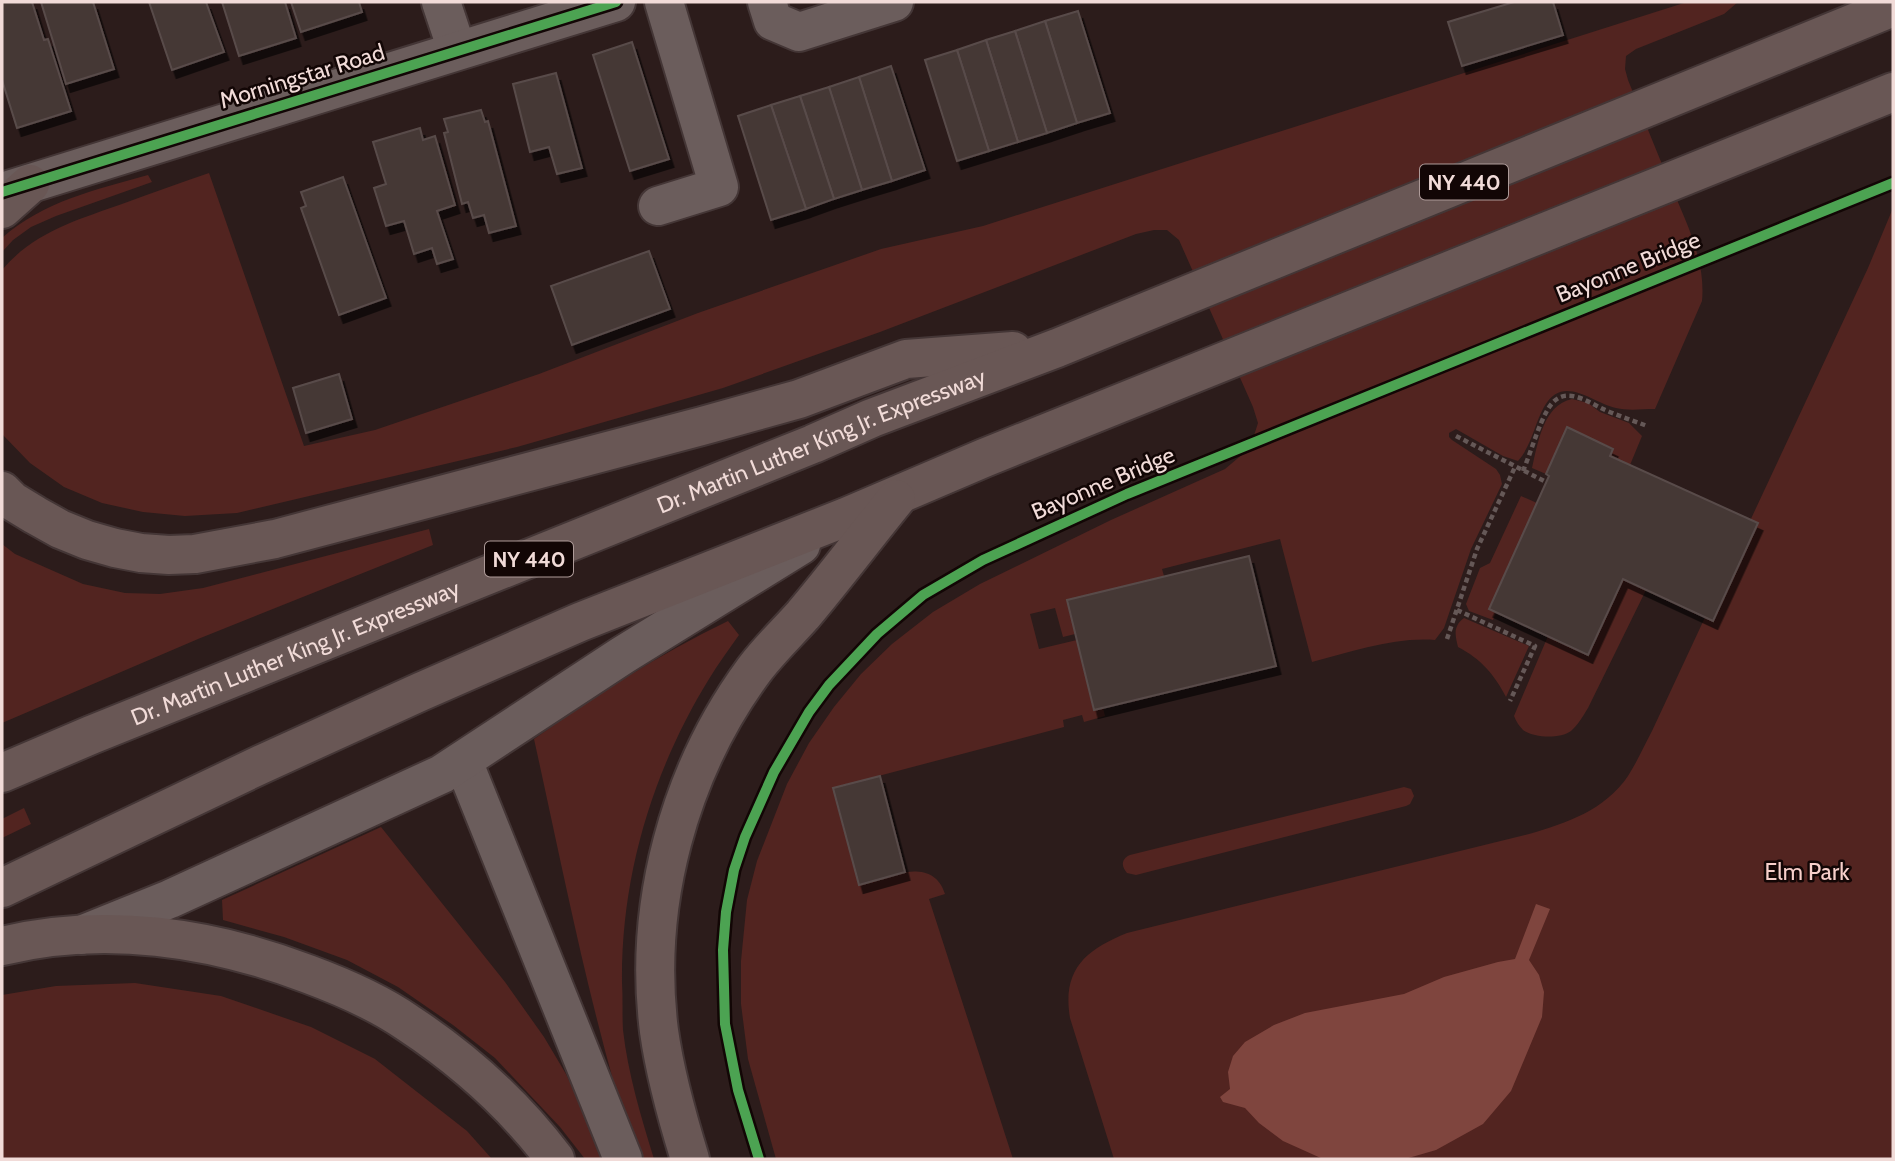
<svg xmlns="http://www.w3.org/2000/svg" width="1895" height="1161" font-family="Cabin,sans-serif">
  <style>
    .green { fill: #522420 }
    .water { fill: #7f453e }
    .building { fill: #453836; stroke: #594b4a; stroke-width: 2; filter: url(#shadow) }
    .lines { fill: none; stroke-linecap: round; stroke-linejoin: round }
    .minor-casing { stroke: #443636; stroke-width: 42 }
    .highway-casing { stroke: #443636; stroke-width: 42 }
    .path { stroke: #655857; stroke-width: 4.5; stroke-dasharray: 5 3.5; stroke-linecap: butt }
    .minor { stroke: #6b5d5c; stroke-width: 38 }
    .highway { stroke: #695755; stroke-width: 38 }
    .cycleway-casing { stroke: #120605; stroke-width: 15 }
    .cycleway { stroke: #4ca352; stroke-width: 10 }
    .labels { text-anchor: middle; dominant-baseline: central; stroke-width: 5; stroke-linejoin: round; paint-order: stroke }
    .shield { fill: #120605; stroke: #ae9b99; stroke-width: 2 }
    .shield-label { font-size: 21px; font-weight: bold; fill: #f1dbd8 }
    .street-label { font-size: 23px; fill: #f1dbd8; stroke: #120605 }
    .park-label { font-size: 23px; fill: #f7cfca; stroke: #120605 }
  </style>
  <defs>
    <filter id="shadow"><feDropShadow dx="4.5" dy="8" stdDeviation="0" flood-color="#0009"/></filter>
  </defs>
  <rect width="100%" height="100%" fill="#2c1c1b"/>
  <g class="green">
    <path d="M1687,2H1738L1724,14L1636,49L1626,56L1625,69L1628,80C1642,114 1655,148 1669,181C1685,220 1706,259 1702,301L1655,409C1642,409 1628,411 1616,408C1592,403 1563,373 1544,407C1534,425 1532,445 1518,461L1503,456L1456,429L1449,433V437L1452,440L1496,469L1500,475L1502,484L1471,549L1444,628L1435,640C1393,637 1352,652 1312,662L1280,539L1162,569L1164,576L1067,600L1075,634L1063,637L1055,608L1030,614L1039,649L1077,640L1093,709L1103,708L1105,716L1084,722L1082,715L1063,720L1064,727L833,788L859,884C887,877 933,855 945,894L929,899L1013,1159H776L748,1059L741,1004V961L747,900L757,861L787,784L809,743L834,707L861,674L892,644L933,612L980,584L1111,520L1225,469L1250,448L1258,423L1253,407L1179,240L1167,230H1154L1136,234L880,332L723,388L517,447L237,513L185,516L143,512L102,503L64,487L30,463L2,434V270C34,232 77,220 122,204C151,193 180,183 209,173L304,446L375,430L539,374L698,313L881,249L983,226Z"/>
    <path d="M148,175L152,182L56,216L31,227L13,240L2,252V238C44,201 95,190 148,175Z"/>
    <path d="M1893,208V1159H1114L1070,1018C1062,970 1085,950 1127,933L1529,834C1567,823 1605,810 1628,776C1637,762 1644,746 1652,731L1868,268Z"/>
    <path d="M1572,399L1588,403L1600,412L1629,423L1642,436L1630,465L1610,456L1613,448L1567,428L1546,474L1532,468C1538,443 1543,405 1572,399Z"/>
    <polygon points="1521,496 1537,503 1489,609 1496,612 1493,620 1469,611 1466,604 1480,568 1490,563"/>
    <polygon points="429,529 433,545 198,639 2,723 2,544 15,554 83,584 125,593 160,594 203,588"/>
    <path d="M1623,579L1646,590L1588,708C1583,716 1578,725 1571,731C1560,739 1534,738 1523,730C1519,726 1516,721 1514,716L1548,636L1588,655Z"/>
    <path d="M1464,618L1529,646L1506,697C1494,674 1481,659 1458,647C1455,635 1453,626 1464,618Z"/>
    <path d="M728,621L739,635C729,649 718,664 709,679C653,770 621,875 622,982C623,998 622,1014 623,1030C628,1074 641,1117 654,1159H637C592,1022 565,879 534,739C596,695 659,654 728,621Z"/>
    <path d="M1404,787L1411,789L1414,796L1410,804L1406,806L1136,875L1127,873C1121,866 1121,859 1130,855Z"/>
    <polygon points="24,808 31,824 2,838 2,819"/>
    <polygon points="381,827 505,982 544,1037 566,1074 587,1117 603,1159 585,1159 560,1127 495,1058 453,1025 398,987 347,960 284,937 223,920 222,900"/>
    <polygon points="135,983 221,996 311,1027 375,1059 467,1131 492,1159 2,1159 2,995 56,986"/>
  </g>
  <polygon class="water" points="1536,904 1550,909 1529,960 1539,975 1544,992 1542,1017 1511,1091 1483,1124 1436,1150 1405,1159 1323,1159 1283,1141 1259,1123 1245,1108 1223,1102 1220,1097 1230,1089 1228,1072 1233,1056 1245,1042 1274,1025 1305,1013 1404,994 1444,977 1498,962 1515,959"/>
  <g class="building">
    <polygon points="2,2 32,2 44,40 48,39 71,111 17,128 2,80"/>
    <polygon points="41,2 93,2 114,69 66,84"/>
    <polygon points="149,2 206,2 224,52 172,70"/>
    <polygon points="222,2 285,2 296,38 239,56"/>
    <polygon points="291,2 359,2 362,12 301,32"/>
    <polygon points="1514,2 1553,2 1563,35 1462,66 1448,22"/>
    <polygon points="1078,11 1110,113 1077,123 1045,21"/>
    <polygon points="1045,21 1077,123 1047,133 1015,31"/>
    <polygon points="1015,31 1047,133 1018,142 986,40"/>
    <polygon points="986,40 1018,142 989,151 957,50"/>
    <polygon points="632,42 669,159 630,171 593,55"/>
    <polygon points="957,50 989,151 957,161 925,60"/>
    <polygon points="891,66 925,170 892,181 859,77"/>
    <polygon points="556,73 582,168 557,174 549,147 530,152 513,84"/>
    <polygon points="859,77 892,181 862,190 829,87"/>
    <polygon points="829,87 862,190 834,199 800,96"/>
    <polygon points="800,96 834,199 806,209 771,105"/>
    <polygon points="771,105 806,209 771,220 738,116"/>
    <polygon points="481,110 485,122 488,121 516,226 489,233 484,215 473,218 468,202 462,204 444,133 448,132 444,119"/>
    <polygon points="420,128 423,140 435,136 455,205 437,211 453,259 437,264 432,248 414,254 404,221 386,226 374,188 386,184 373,142"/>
    <polygon points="343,177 386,298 339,315 301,208 306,206 301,192"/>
    <polygon points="649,251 670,309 572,345 551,286"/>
    <polygon points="339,374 352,419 306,433 293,388"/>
    <polygon points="1567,427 1613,449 1610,456 1758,523 1713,621 1623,579 1588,655 1489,609 1549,476 1546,474"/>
    <polygon points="1249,556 1276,666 1094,710 1067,600"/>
    <polygon points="880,776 905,872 859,885 833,788"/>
  </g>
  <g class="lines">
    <defs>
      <g id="minor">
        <polyline points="441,2 457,50"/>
        <polyline points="767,2 773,21 799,32 894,2"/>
        <polyline points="2,192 616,2"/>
        <polyline points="658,206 719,187 664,2"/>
        <polyline points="463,761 623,1159"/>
        <polyline points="81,935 170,899 442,774 623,655 801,545"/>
      </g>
      <g id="highway">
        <polyline points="2,209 30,184"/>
        <polyline points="2,491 12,501 35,515 60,529 87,540 115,548 141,553 169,555 195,554 275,539 702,426 799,399 906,359 1013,351"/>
        <path id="s1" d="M2,773L91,735L813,444L872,418L1057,348L1893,7"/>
        <polyline points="2,888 262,764 420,692 580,622 846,517 984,458 1893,92"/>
        <path d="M2,946C104,921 211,937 308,974C343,987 378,1002 408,1023C464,1060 515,1106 555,1159"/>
        <path d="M690,1159C677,1117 665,1074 659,1031C643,905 679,772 754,670C769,650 787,633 803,615C835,577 865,537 896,499"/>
      </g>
    </defs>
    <use href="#minor" class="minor-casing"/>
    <use href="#highway" class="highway-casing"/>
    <g class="path">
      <polyline points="1456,436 1544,481"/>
      <path d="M1523,471C1531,452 1538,426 1548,409C1562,385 1583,399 1601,408C1615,415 1632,420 1647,426"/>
      <polyline points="1457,610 1535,646 1510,701"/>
      <polyline points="1447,639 1477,549 1515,467"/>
    </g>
    <use href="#minor" class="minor"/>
    <use href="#highway" class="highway"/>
    <defs>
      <g id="cycleway">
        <polyline points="2,192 616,2"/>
        <polyline points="759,1159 738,1090 725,1024 723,950 726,912 734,870 745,837 774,772 809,712 829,685 877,634 923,595 983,560 1127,494 1893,183"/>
      </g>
    </defs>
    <use href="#cycleway" class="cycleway-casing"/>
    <use href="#cycleway" class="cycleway"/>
  </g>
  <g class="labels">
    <g class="shield">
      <rect x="1420" y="164.5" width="88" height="35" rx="5"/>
      <rect x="485" y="541.5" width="88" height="35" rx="5"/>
    </g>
    <g class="shield-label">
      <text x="1464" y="182">NY 440</text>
      <text x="529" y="559">NY 440</text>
    </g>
    <g class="street-label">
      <text transform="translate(302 76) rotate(-17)">Morningstar Road</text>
      <text transform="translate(1628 267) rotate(-22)">Bayonne Bridge</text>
      <text stroke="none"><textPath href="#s1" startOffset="884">Dr. Martin Luther King Jr. Expressway</textPath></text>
      <text transform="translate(1103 483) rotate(-23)">Bayonne Bridge</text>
      <text stroke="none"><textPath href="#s1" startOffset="317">Dr. Martin Luther King Jr. Expressway</textPath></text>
    </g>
    <g class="park-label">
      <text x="1807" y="872">Elm Park</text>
    </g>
  </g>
  <rect width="1895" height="1161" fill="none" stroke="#f1dbd8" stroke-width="7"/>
</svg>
